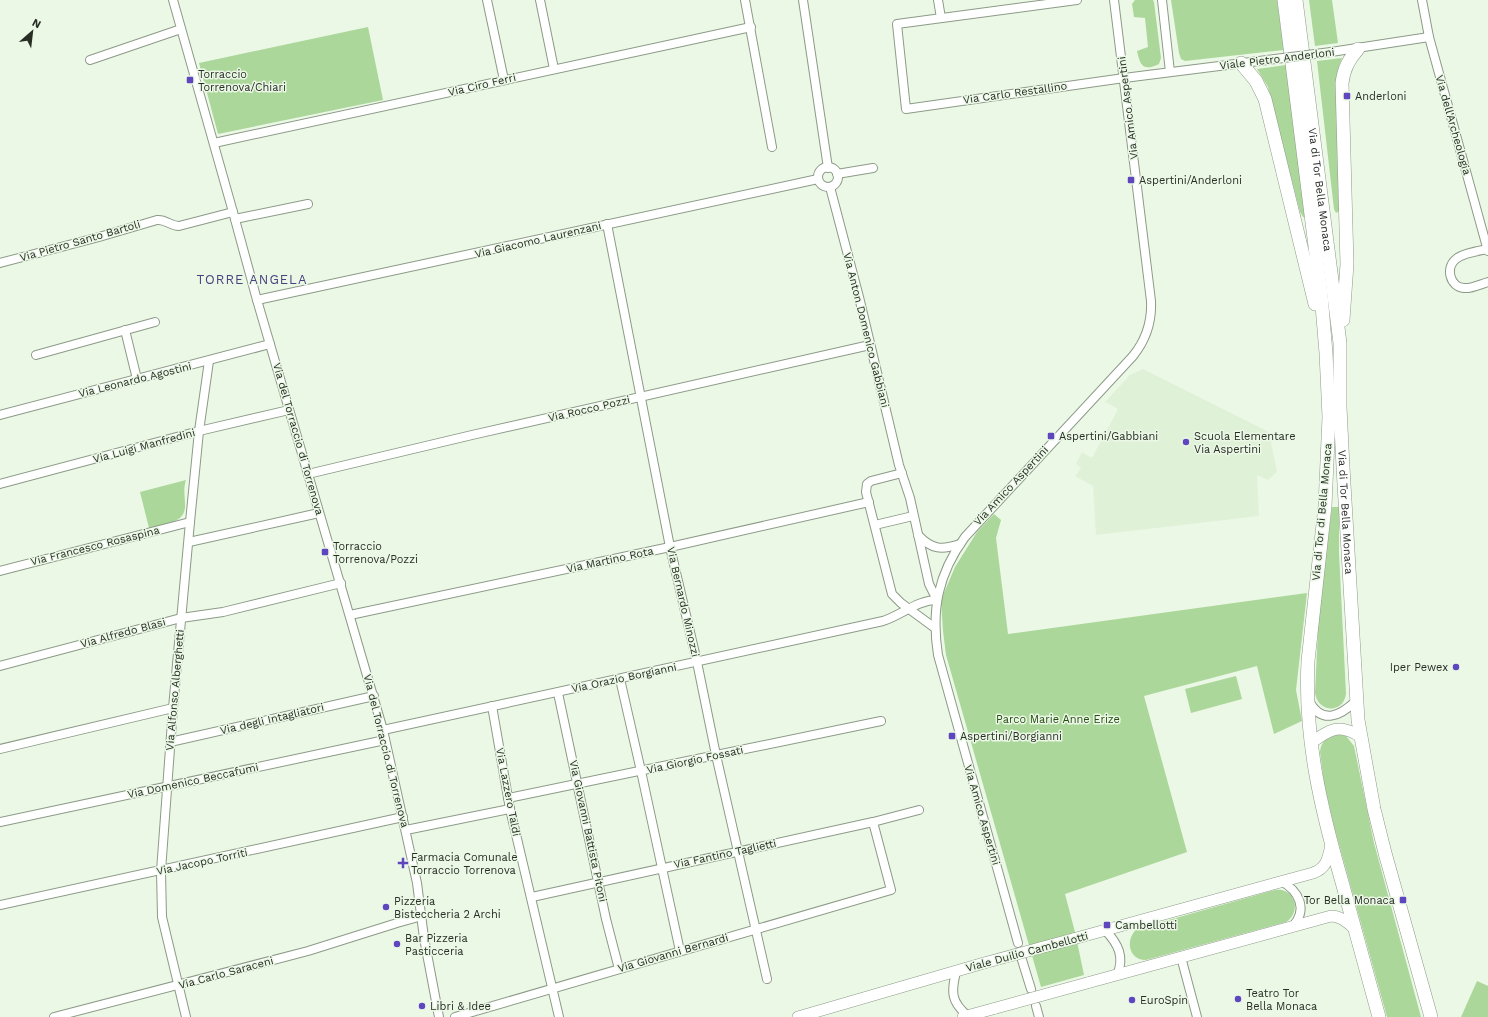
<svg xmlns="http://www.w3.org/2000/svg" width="1488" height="1017" font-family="'Work Sans',sans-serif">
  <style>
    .built { fill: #dff2d8 }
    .green { fill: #abd79a }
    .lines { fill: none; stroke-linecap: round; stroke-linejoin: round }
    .street-casing { stroke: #8d9a88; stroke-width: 10 }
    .secondary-casing { stroke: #8d9a88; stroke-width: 12 }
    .primary-casing { stroke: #8d9a88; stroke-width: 14 }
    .street { stroke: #fff; stroke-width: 8 }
    .secondary { stroke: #fff; stroke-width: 11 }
    .primary { stroke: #fff; stroke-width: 13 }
    .street-bridge-casing { stroke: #8d9a88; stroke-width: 10; stroke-linecap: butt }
    .secondary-bridge-casing { stroke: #8d9a88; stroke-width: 12; stroke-linecap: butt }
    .street-bridge { stroke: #fff; stroke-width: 8 }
    .secondary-bridge { stroke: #fff; stroke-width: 11 }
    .poi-dot { fill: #5e46bf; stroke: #ebf8e6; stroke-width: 1.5 }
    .labels { text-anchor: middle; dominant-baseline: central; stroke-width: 3; stroke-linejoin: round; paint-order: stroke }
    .street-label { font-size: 11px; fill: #282d26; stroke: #ebf8e6 }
    .poi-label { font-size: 11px; fill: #282d26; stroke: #ebf8e6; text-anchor: start }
    .park-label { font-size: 11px; fill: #254a12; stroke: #ebf8e6 }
    .quarter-label { font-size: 13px; letter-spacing: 1px; fill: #49417f; stroke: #ebf8e6 }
  </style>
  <rect width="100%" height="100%" fill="#ebf8e6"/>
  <polygon class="built" points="1143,369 1269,432 1277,472 1268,480 1257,475 1259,516 1096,535 1093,486 1075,476 1081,468 1076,464 1082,452 1092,458 1118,409 1105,402 1130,375"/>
  <g class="green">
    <path d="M1135,0H1153L1154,2L1161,58L1159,64C1143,72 1140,65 1137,51L1148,47L1145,18L1134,17L1132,4Z"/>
    <polygon points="1171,0 1277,0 1284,50 1185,61 1181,59 1179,53"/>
    <polygon points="1309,0 1332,0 1338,43 1315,46"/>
    <polygon points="368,27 383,100 218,134 199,63"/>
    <polygon points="1342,58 1339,66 1337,75 1340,181 1339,211 1336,213 1334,209 1317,61"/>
    <polygon points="1286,65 1305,214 1305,217 1303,217 1300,212 1268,87 1257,69"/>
    <path d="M186,480C183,489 185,496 185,505C186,524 163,524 149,528L140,492Z"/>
    <path d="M1332,507H1339V553L1346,694C1343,714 1318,713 1315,693L1319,609Z"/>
    <polygon points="994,514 1001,520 996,538 1008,634 1307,593 1296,690 1302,721 1274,734 1257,666 1144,696 1187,852 1065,894 1075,932 1084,975 1041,987 946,655 943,631 941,600 955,567 977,532"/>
    <polygon points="1236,676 1242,699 1191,713 1185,689"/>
    <path d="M1337,734L1346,736L1354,746L1374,843L1421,1017H1387L1334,826L1324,783L1320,752C1321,741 1327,737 1337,734Z"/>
    <path d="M1275,890C1295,887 1302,912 1286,922L1146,960C1128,960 1125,939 1137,929Z"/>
    <polygon points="1477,981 1488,986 1488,1017 1461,1017"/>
  </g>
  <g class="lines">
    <defs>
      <g id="street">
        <polyline points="173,0 233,212 257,300 383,730 417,883 424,938 439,1017"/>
        <polyline points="487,0 504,80"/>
        <polyline points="540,0 554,69"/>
        <polyline points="745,0 772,147"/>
        <polyline points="803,0 828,168"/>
        <polyline points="938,0 941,18"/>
        <polyline points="1077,0 897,24 906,109 1124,78 1259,61"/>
        <polyline points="1162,0 1170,72"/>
        <polyline points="1422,0 1429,37 1488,251"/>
        <polyline points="1331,52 1429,37"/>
        <polyline points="90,60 181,29"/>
        <polyline points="214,143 751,27"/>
        <circle cx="828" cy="177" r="10"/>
        <polyline points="837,174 873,168"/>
        <polyline points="235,219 308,204"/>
        <polyline points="607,224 670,547 697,662 716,755 767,979"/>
        <path d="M1488,249C1478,251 1463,253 1456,259C1445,268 1450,287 1464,288C1471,289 1481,284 1488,282"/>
        <path d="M0,263L99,237L157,220C166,219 170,226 179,226L233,212"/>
        <polyline points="257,300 818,179"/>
        <polyline points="125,330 137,379"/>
        <polyline points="36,355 155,322"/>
        <polyline points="0,415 270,344"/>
        <polyline points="902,473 871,481 867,484 866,492 892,594 901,603 935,628"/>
        <polyline points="308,474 472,435 870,345"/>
        <polyline points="0,484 199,431 289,410"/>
        <polyline points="875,525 913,516"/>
        <path d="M918,535C932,550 942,550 960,544"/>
        <polyline points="189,542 319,513"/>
        <polyline points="0,571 190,522"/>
        <polyline points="350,615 670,547 869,502"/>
        <polyline points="0,666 181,618 223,612 341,583"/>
        <polyline points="620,679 641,771 680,951"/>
        <polyline points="558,693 606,919 619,969"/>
        <path d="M1309,701C1322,725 1340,716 1356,701"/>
        <polyline points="492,706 510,809 559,1017"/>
        <path d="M383,730L883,621C902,615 917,600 937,600L929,584L910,498L899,465L859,297L830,187"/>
        <polyline points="170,742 374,696"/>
        <polyline points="0,749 173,708"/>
        <polyline points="508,798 881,721"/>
        <polyline points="0,822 385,740"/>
        <polyline points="406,830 510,809"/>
        <path d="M1281,881C1299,891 1308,909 1293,926"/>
        <polyline points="532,897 873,822 919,810"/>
        <polyline points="0,905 403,817"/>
        <path d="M1106,931C1118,944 1125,957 1117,975"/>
        <path d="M1018,943L938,655C931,610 938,574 965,537L1133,356C1146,340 1152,322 1151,301L1114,0"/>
        <polyline points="1181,957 1197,1017"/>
        <polyline points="1022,960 1031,989"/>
        <path d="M956,972C951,992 951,1002 968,1016"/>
        <polyline points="1036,1006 1039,1017"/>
        <polyline points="54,1017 308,951 397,923 422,916"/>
        <polyline points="186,1017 162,917 161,871 173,708 190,522 199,431 209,361"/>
        <polyline points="455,1017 891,890 873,822"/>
      </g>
      <g id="secondary">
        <path d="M1311,743C1330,729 1339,723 1361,737"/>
        <path d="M1073,939L1313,873C1327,868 1328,858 1331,845"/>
        <path d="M1087,983L1331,916C1341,916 1348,923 1355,929"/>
        <polyline points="798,1017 984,963"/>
        <polyline points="963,1017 996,1008"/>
      </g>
      <g id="primary">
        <path d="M1284,0L1321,294L1326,353L1329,417L1325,506L1308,661C1304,738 1321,809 1342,882C1354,927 1367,972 1379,1017"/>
        <path id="s1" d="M1296,0L1340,343V407L1343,467L1358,720L1374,809L1385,853L1431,1017"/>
        <polyline points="1241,63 1256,81 1265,99 1315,304"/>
        <path d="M1343,320L1347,264L1342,83C1344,68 1349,59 1358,49"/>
      </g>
    </defs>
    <use href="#street" class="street-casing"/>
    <use href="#secondary" class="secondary-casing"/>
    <use href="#primary" class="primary-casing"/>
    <use href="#street" class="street"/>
    <use href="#secondary" class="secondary"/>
    <use href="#primary" class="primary"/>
    <defs>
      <polyline id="street-bridge" points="1259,61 1331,52"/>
      <g id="secondary-bridge">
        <polyline points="984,963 1073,939"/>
        <polyline points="996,1008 1087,983"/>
      </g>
    </defs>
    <use href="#street-bridge" class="street-bridge-casing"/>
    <use href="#secondary-bridge" class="secondary-bridge-casing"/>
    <use href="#street-bridge" class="street-bridge"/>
    <use href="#secondary-bridge" class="secondary-bridge"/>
  </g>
  <g class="poi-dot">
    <rect x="186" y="76" width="8" height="8" rx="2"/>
    <rect x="1343" y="92" width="8" height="8" rx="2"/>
    <rect x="1127" y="176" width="8" height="8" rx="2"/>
    <rect x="1047" y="432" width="8" height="8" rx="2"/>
    <circle cx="1186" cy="442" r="4"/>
    <rect x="321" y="548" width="8" height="8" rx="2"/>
    <circle cx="1456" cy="667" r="4"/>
    <rect x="948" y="732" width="8" height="8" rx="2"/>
    <path d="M401 857h4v4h4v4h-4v4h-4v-4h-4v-4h4z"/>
    <rect x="1399" y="896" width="8" height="8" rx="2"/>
    <circle cx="386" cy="907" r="4"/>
    <rect x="1103" y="921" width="8" height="8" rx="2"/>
    <circle cx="397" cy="944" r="4"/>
    <circle cx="1238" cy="999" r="4"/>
    <circle cx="1132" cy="1000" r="4"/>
    <circle cx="422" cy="1006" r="4"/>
  </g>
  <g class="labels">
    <g class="street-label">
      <text transform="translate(1277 59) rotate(-7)">Viale Pietro Anderloni</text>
      <text transform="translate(482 85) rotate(-13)">Via Ciro Ferri</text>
      <text transform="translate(1015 93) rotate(-8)">Via Carlo Restallino</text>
      <text transform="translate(1128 108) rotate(-97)">Via Amico Aspertini</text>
      <text transform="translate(1453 125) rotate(74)">Via dell'Archeologia</text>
      <text stroke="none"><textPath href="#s1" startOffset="191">Via di Tor Bella Monaca</textPath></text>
      <text transform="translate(538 240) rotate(-13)">Via Giacomo Laurenzani</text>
      <text transform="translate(80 241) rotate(-16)">Via Pietro Santo Bartoli</text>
      <text transform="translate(866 330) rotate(76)">Via Anton Domenico Gabbiani</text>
      <text transform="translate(135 380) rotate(-14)">Via Leonardo Agostini</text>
      <text transform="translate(589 409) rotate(-13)">Via Rocco Pozzi</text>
      <text transform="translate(298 439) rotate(74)">Via del Torraccio di Torrenova</text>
      <text transform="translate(144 446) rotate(-15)">Via Luigi Manfredini</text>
      <text transform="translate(1011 486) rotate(-47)">Via Amico Aspertini</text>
      <text transform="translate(1322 512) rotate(-85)">Via di Tor di Bella Monaca</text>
      <text stroke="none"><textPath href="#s1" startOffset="515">Via di Tor Bella Monaca</textPath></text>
      <text transform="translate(95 546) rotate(-14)">Via Francesco Rosaspina</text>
      <text transform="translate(610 560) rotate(-12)">Via Martino Rota</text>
      <text transform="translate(683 602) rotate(77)">Via Bernardo Minozzi</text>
      <text transform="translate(123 633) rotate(-15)">Via Alfredo Blasi</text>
      <text transform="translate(624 678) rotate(-12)">Via Orazio Borgianni</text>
      <text transform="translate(175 690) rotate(-85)">Via Alfonso Alberghetti</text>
      <text transform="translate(272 719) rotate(-13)">Via degli Intagliatori</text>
      <text transform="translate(386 751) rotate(76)">Via del Torraccio di Torrenova</text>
      <text transform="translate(695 760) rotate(-12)">Via Giorgio Fossati</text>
      <text transform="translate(193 781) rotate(-12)">Via Domenico Beccafumi</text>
      <text transform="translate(508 792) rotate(79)">Via Lazzero Taldi</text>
      <text transform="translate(982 815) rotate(74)">Via Amico Aspertini</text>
      <text transform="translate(588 831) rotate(78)">Via Giovanni Battista Pitoni</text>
      <text transform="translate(725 854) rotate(-12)">Via Fantino Taglietti</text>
      <text transform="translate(202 862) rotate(-12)">Via Jacopo Torriti</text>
      <text transform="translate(1027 952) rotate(-15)">Viale Duilio Cambellotti</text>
      <text transform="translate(673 953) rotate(-16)">Via Giovanni Bernardi</text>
      <text transform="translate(226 973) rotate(-15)">Via Carlo Saraceni</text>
    </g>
    <g class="poi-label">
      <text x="198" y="74">Torraccio<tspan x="198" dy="13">Torrenova/Chiari</tspan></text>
      <text x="1355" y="96">Anderloni</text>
      <text x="1139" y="180">Aspertini/Anderloni</text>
      <text x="1059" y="436">Aspertini/Gabbiani</text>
      <text x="1194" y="436">Scuola Elementare<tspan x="1194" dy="13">Via Aspertini</tspan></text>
      <text x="333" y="546">Torraccio<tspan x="333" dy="13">Torrenova/Pozzi</tspan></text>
      <text x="1448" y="667" text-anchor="end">Iper Pewex</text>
      <text x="960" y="736">Aspertini/Borgianni</text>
      <text x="411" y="857">Farmacia Comunale<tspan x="411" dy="13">Torraccio Torrenova</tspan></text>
      <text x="1395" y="900" text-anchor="end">Tor Bella Monaca</text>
      <text x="394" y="901">Pizzeria<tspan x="394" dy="13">Bisteccheria 2 Archi</tspan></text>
      <text x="1115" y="925">Cambellotti</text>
      <text x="405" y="938">Bar Pizzeria<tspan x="405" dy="13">Pasticceria</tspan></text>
      <text x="1246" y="993">Teatro Tor<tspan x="1246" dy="13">Bella Monaca</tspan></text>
      <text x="1140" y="1000">EuroSpin</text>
      <text x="430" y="1006">Libri &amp; Idee</text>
    </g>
    <g class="park-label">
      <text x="1058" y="719">Parco Marie Anne Erize</text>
    </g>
    <g class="quarter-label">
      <text x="252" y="279">TORRE ANGELA</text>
    </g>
  </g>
  <g transform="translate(32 32) rotate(28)" stroke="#ebf8e6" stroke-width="3" paint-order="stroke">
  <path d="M0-3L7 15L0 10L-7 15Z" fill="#282d26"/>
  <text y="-6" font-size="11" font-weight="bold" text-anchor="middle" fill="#282d26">N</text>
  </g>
</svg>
